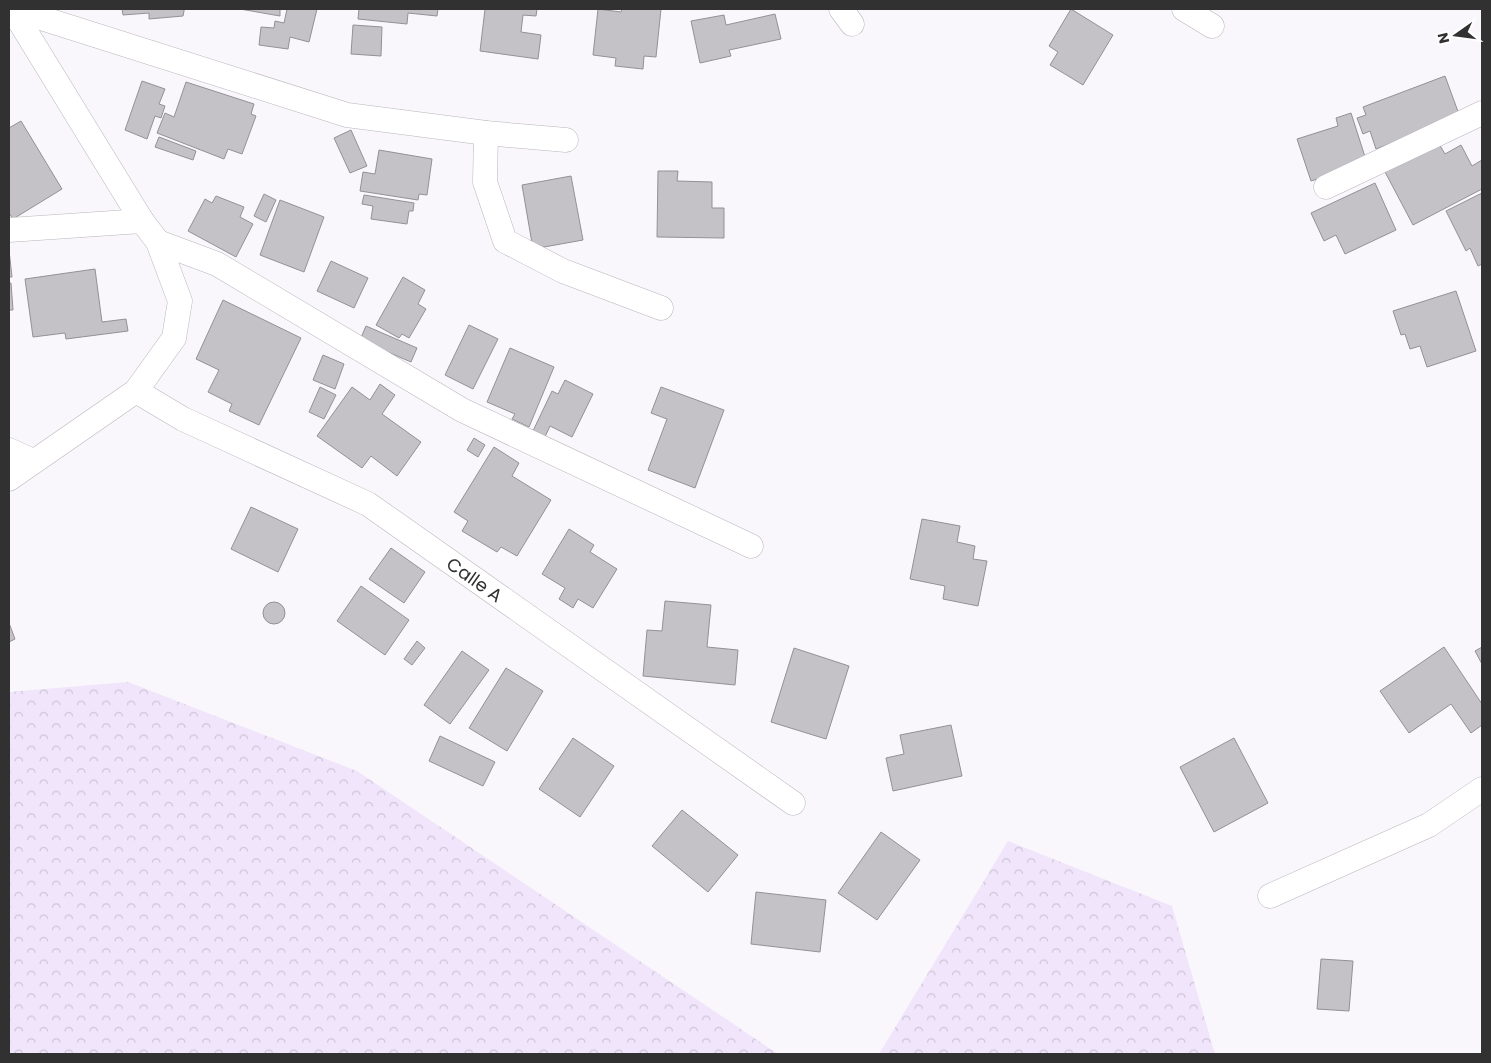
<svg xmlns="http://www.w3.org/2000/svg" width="1491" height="1063" font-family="Poppins,sans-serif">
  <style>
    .forest { fill: url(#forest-crowns) }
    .building { fill: #c5c2c7; stroke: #939196 }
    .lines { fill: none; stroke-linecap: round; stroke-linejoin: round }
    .street-casing { stroke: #b9b6bb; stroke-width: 25 }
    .street { stroke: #fff; stroke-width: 24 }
    .labels { text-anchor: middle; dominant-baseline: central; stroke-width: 5; stroke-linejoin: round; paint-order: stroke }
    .street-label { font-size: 18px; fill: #313132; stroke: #fff }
  </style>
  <defs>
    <pattern id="forest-crowns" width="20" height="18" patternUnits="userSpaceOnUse" patternTransform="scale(1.25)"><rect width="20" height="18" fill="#f0e5fb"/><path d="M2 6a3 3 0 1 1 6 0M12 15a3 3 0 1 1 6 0" fill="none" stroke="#cec5d8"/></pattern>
  </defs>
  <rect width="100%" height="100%" fill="#f9f7fc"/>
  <g class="forest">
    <polygon points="128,682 357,771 778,1054 9,1054 9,692"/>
    <polygon points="1008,841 1172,906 1215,1054 879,1054"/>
  </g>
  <g class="building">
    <polygon points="122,9 184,9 184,11 183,16 149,19 149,13 123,15"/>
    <polygon points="240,9 280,9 280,16"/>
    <polygon points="287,9 317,9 309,42 290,37 288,49 259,45 261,27 274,28 275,21 284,23"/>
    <polygon points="359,9 438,9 437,16 408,13 407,24 358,19"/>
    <polygon points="485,9 537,9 536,16 523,15 521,32 541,35 538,59 480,51"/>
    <polygon points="598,9 621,12 622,9 661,9 656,57 644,56 643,69 615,66 616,58 593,55"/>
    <polygon points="1071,9 1113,35 1083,85 1050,65 1058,52 1049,46"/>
    <polygon points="775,14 781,39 729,50 731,56 700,63 691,21 724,15 726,25"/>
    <polygon points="353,25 382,27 381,56 351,54"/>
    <polygon points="1445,76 1460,117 1376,149 1370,131 1363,134 1357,118 1366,115 1363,107"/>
    <polygon points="142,81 165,89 159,104 165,106 161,118 155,116 147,139 125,130"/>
    <polygon points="186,82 254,104 251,114 256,116 242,154 228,149 224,159 157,133 165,113 174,117"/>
    <polygon points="1351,113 1367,163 1311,181 1297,139 1338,126 1336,118"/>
    <polygon points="21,121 62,189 13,219 9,213 9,128"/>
    <polygon points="351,130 367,166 350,173 334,138"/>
    <polygon points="159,137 196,151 193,160 155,147"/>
    <polygon points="1438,142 1445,154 1461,145 1472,166 1482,160 1482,189 1413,225 1384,170"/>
    <polygon points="379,150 432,159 427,195 419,194 418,200 360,191 363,172 375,174"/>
    <polygon points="658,171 678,171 677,181 712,182 712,208 724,208 724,238 657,237"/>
    <polygon points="571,176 583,240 533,249 522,185"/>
    <polygon points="1375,183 1396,230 1345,254 1336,235 1324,241 1311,213"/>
    <polygon points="1482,193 1482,264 1478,266 1470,248 1466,251 1446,211"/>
    <polygon points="264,194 276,200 266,222 254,216"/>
    <polygon points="364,195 414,203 413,211 409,211 407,224 371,219 373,206 362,204"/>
    <polygon points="216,196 244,207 240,217 253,224 236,257 188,231 205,199 212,203"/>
    <polygon points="280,200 324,217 304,272 260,255"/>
    <polygon points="9,250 12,277 9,277"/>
    <polygon points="331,261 368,278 354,308 317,291"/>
    <polygon points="95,269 102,322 126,319 128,331 66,339 65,333 33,337 25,279"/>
    <polygon points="403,277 425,290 418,304 426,309 409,338 402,334 399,338 376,325"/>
    <polygon points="9,283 11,283 13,310 9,310"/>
    <polygon points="1456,291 1476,351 1427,367 1420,346 1410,349 1405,334 1401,335 1393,311"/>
    <polygon points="223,300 301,338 259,425 229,411 232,404 208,392 219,370 196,359"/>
    <polygon points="469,325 498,339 473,389 445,375"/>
    <polygon points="366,326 417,348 411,362 360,340"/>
    <polygon points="510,348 554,367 529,427 512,419 515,414 487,402"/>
    <polygon points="323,355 344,364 335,389 313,380"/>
    <polygon points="565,380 593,394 572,437 550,426 544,439 532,433 552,391 558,394"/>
    <polygon points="380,384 395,395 382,414 421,442 397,476 371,456 362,468 317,436 352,387 370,400"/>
    <polygon points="320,387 336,395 324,419 309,412"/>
    <polygon points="661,387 724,410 695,488 648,470 667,419 651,413"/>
    <polygon points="474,438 485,445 478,457 467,450"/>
    <polygon points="494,447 519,463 512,476 551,500 517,556 501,547 497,552 462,531 468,521 454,512"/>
    <polygon points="251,507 298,529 278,572 231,549"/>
    <polygon points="922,519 960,526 957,542 975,546 973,559 987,561 978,606 943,599 945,586 910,579"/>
    <polygon points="569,529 594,545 590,552 617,569 593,608 578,599 573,608 559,599 565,588 542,574"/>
    <polygon points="391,548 425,572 404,603 369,579"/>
    <polygon points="361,586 409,620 385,655 337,621"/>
    <polygon points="665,601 711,605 707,647 738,650 735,685 643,676 647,630 662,631"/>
    <circle cx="274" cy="613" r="11"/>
    <polygon points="9,623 15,639 9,642"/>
    <polygon points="417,641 425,648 412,665 404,659"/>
    <polygon points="1444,647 1482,704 1482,725 1471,733 1451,704 1409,733 1380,691"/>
    <polygon points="1482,647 1482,664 1475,651"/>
    <polygon points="794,648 849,666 826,739 771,722"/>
    <polygon points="462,651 489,670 450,724 424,705"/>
    <polygon points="506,668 543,691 507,751 469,728"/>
    <polygon points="951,725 962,776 893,791 886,758 904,754 900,735"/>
    <polygon points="440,736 495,762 483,786 429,761"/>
    <polygon points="573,738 614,766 580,817 539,789"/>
    <polygon points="1234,738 1268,803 1214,832 1180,767"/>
    <polygon points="682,810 738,855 708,892 652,846"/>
    <polygon points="881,832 920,860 877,920 838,893"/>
    <polygon points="756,892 826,900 820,952 751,944"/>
    <polygon points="1321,959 1353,961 1349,1011 1317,1009"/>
  </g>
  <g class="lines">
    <defs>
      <g id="street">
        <polyline points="13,9 347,115 486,133 566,140"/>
        <polyline points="841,9 852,24"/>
        <polyline points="1184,9 1212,26"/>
        <polyline points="486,133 485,182 505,241 563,271 661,308"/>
        <polyline points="1326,187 1482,113"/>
        <polyline points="9,230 142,221"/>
        <polyline points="158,242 217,264 462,410 751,546"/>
        <path id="s1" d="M136,391L183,419L368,504L793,803"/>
        <polyline points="9,450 33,461"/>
        <polyline points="9,479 136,391 174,338 180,301 158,242 142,221 12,9"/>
        <polyline points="1270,896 1429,825 1482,789"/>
      </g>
    </defs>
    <use href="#street" class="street-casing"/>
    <use href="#street" class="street"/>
  </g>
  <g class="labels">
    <g class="street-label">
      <text stroke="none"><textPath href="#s1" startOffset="389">Calle A</textPath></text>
    </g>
  </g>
  <rect width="1491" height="1063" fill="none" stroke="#313132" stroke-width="20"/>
  <g transform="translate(1456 35) rotate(256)" stroke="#ffffff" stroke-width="4" paint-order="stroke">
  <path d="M0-4L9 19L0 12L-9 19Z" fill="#313132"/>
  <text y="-8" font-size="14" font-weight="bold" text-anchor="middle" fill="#313132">N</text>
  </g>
</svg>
